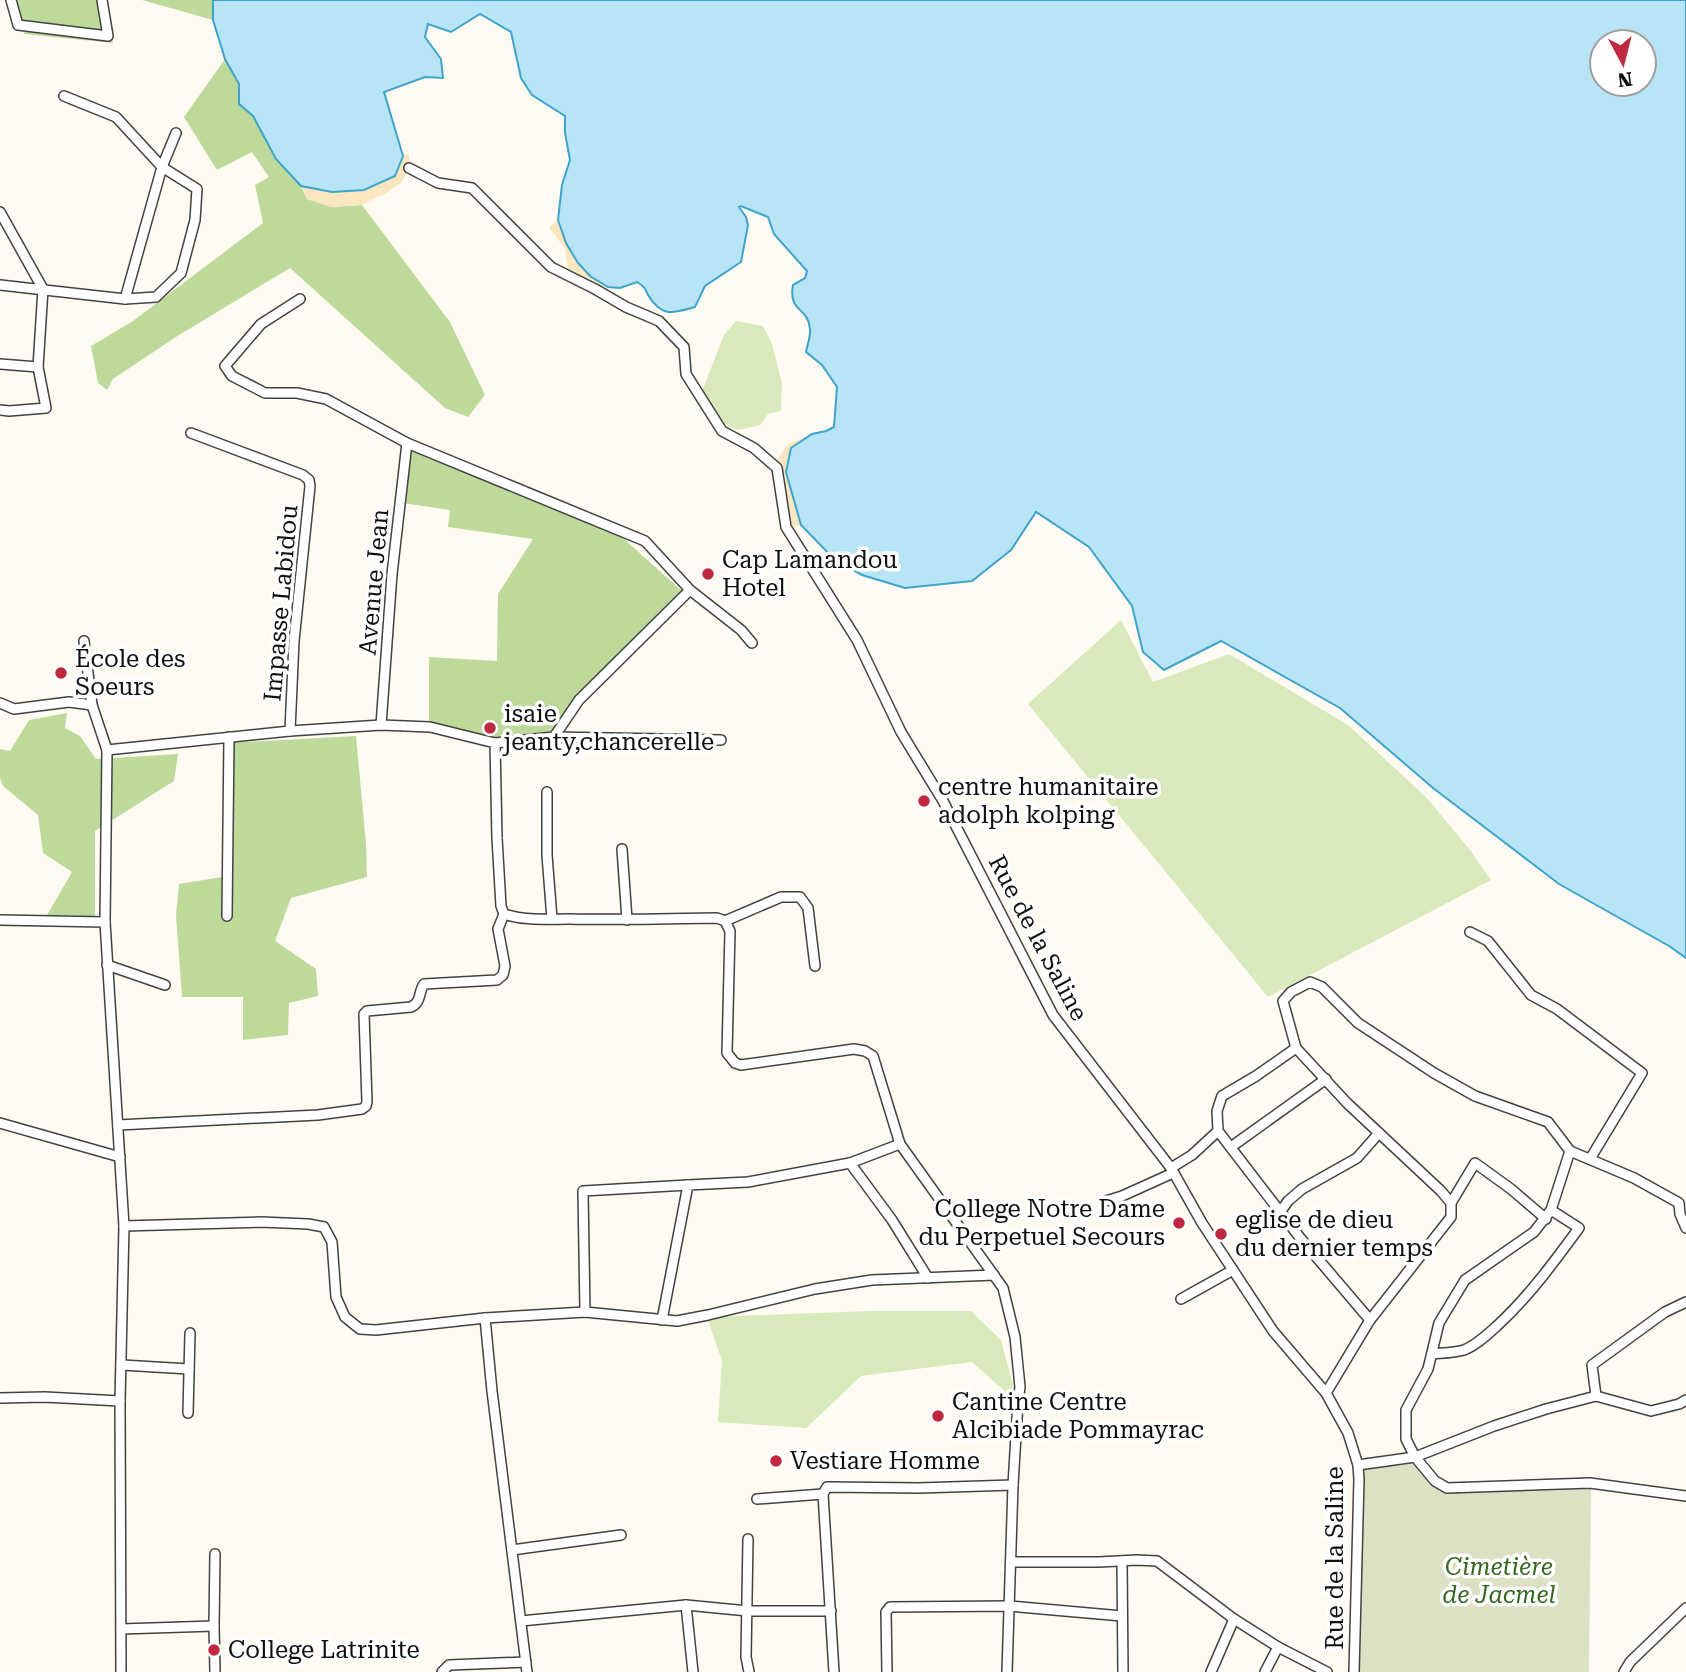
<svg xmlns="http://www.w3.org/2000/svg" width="1686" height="1672" font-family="'Roboto Serif',serif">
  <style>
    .green { fill: #d8e9bb }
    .forest { fill: #beda9b }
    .sand { fill: #fae6bf }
    .cemetery { fill: #dbe1c2 }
    .water { fill: #b7e5f5; stroke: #3fa3cb; stroke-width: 2; fill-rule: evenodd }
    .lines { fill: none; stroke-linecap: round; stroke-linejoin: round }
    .minor-casing { stroke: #424242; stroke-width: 12 }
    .minor { stroke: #fff; stroke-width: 9 }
    .poi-dot { fill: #be2940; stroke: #fff; stroke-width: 2.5 }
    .labels { text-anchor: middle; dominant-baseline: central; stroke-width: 7; stroke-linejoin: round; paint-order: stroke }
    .poi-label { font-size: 24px; fill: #0f0f0f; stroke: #fff; text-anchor: start }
    .street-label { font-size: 24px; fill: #0f0f0f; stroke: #fff }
    .park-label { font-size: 24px; font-style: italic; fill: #366720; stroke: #fff }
  </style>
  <rect width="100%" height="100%" fill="#fffbf2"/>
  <g class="green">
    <polygon points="736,321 763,326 772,344 782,383 781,411 768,414 760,425 738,430 718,421 702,391 724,335"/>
    <polygon points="1121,620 1153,682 1229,654 1348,725 1426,797 1470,850 1491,880 1268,997 1028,704"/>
    <polygon points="872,1311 971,1311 1001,1340 1014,1389 1008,1394 972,1362 861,1376 806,1428 718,1422 722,1361 707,1317"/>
  </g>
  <g class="forest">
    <polygon points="16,0 105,0 113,43 24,34"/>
    <polygon points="142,0 213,0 213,20"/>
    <polygon points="225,59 239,84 239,104 253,116 276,159 301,186 307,199 332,207 362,205 450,322 485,395 468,417 445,408 290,268 179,335 113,379 107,390 98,383 91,346 133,321 263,223 255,185 269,177 252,152 217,170 184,117"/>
    <polygon points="410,447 622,537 683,592 552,734 486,739 429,721 429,657 497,661 498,594 533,539 448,527 450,510 403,503"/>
    <polygon points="67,713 65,728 80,736 96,759 178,754 174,781 95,831 95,916 47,915 72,872 43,853 38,815 3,786 0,778 0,749 10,751 29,720"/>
    <polygon points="356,736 366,844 367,877 291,898 275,941 316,969 318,996 289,1003 288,1035 243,1040 243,997 182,997 176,915 179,884 222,877 225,743"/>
  </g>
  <g class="sand">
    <polygon points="409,154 409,168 402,182 386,193 361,205 331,207 307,199 301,186 332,192 394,176 403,156"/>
    <polygon points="558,220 566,243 590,276 608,287 594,283 568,271 565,249 549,227"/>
    <polygon points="812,434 791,448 786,472 801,525 794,527 775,496 775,463 788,444"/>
  </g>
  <polygon class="cemetery" points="1413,1462 1440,1492 1591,1487 1589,1672 1359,1672 1365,1468"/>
  <path class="water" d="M213,0H1686V958L1669,946L1559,884L1433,788L1340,708L1221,641L1164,670L1143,652L1132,606L1089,547L1036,512L1011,550L972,581L905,588L862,575L836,561L801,525L786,472L791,448L812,434L826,431L834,427L837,387L822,365L806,352C807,345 811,336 810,329C808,306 788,313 793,285L805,278L807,271L774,234L768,217L741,206L739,207L746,217L748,225L741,262L705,286L695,307C673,313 662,318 648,295C645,288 644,286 637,282L620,288L608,287L590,276L578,263L566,243L558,220L562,185L570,160L565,133V116L532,95L521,78L511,32L480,14L451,32L428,24L425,37L441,59L443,78L425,77L384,92L403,156L395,176L364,190L332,192L301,186L276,159L253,116L239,104V84L225,59L213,20ZM1602,42H1644V84H1602Z"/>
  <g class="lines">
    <defs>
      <g id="minor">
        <polyline points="11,0 18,25 108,36 102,0"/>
        <polyline points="64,96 116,117 162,167 197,189 195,220 181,273 156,297 125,299"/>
        <polyline points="409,168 438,183 472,188 551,267 595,289 626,307 659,321 684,347 686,374 722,431 754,448 777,468 786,527 857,640 901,732 943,801 1053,1015 1171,1168 1202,1223 1273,1331 1326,1393 1348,1433 1358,1465 1359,1479 1354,1672"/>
        <polyline points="0,212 43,289 38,367 46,408 9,411 0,410"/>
        <polyline points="0,285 125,299 162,167 176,133"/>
        <polyline points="300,299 261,324 225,366 232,376 265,393 297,393 326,399 407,443 645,541 690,590 741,630 752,643"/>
        <polyline points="0,364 38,367"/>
        <polyline points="191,433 303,475 309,480 310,486 294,641 290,731"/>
        <polyline points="84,641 92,705 107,750 105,922 124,1226 120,1401 121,1672"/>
        <polyline points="0,703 14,709 69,702 92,705"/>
        <polyline points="381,725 392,574 407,443"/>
        <polyline points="554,737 721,740"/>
        <polyline points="495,743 554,737 579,700 690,590"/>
        <path d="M107,750L290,731L381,725L430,727L495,743L497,838L501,906L504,914C525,921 548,919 569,919C619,920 668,919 717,918L725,921L730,931L727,1053L735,1063L741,1065L854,1049L865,1051L873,1056L900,1144L1003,1288L1015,1337L1020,1387L1018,1402L1013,1485L1007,1672"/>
        <polyline points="547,792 547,855 552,919"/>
        <polyline points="622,849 627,920"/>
        <polyline points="227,916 229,737"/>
        <polyline points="0,920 105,922"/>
        <polyline points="725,921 781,897 800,897 808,908 815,966"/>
        <polyline points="1470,932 1488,941 1531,995 1557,1009 1642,1073 1590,1159"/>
        <polyline points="107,965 165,985"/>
        <polyline points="1296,1048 1256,1076 1222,1096 1217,1111 1218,1131 1301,1239 1370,1320"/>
        <polyline points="0,1123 120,1157"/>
        <path d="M118,1125L318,1115L362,1109L366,1106L367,1102L364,1014L367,1011L411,1007C422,1002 418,992 424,984L497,980L503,975L505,966L498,929L504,914"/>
        <polyline points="1231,1147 1326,1079"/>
        <polyline points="1570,1151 1634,1178 1679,1203 1680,1214 1686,1228"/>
        <polyline points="850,1163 900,1144"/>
        <polyline points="1171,1168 1192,1155 1218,1131"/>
        <polyline points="1106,1201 1122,1196 1173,1173"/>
        <polyline points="1451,1203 1475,1163 1511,1189 1546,1219"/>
        <polyline points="1281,1211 1288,1201 1302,1189 1357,1158 1379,1133"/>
        <polyline points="124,1226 261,1222 308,1224 324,1227 332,1242 336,1297 345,1317 360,1329 376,1330 485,1318 585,1312 677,1321 708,1315 815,1289 872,1280 994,1275"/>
        <polyline points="1181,1299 1233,1270"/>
        <polyline points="585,1312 583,1191 688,1185"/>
        <polyline points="485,1318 492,1391 527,1672"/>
        <polyline points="662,1320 688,1185 748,1182 850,1163 892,1220 928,1278"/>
        <path d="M1432,1354C1442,1353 1454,1353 1464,1350C1477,1345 1489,1333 1499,1324C1530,1295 1554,1262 1579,1228L1551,1210"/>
        <polyline points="122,1365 189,1369"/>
        <polyline points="1326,1393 1370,1320 1451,1217 1451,1203 1441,1191 1347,1103 1296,1048 1283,1001 1291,992 1310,982 1322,987 1358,1023 1434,1073 1475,1096 1548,1122 1570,1151 1551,1210 1534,1232 1465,1280 1439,1323 1428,1369 1406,1410 1406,1439 1415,1457 1494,1426 1546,1409 1596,1396 1651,1411 1679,1404 1686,1400"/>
        <polyline points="1596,1396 1592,1365 1665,1312 1686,1302"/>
        <polyline points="0,1398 45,1397 120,1401"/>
        <polyline points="188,1413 190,1333"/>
        <polyline points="1358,1465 1415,1457 1435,1481 1447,1488 1590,1483 1686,1496"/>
        <polyline points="757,1499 823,1494"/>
        <polyline points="748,1539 746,1657 749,1672"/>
        <polyline points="512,1550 621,1535"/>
        <polyline points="1122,1561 1123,1672"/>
        <polyline points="1011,1562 1099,1562 1137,1560 1157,1561 1234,1619 1278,1647 1327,1672"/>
        <polyline points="686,1605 693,1672"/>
        <polyline points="521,1621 686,1605 748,1611 831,1611"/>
        <polyline points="121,1629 214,1626"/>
        <polyline points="215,1672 214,1626 215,1554"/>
        <polyline points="442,1672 449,1665 526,1662"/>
        <polyline points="834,1672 823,1494 827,1487 919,1488 1013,1485"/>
        <polyline points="887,1672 886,1612 890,1607 1009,1606 1122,1616"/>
        <polyline points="1211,1672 1234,1619"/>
        <polyline points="1265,1672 1278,1647"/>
        <polyline points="1624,1672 1630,1662 1686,1608"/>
      </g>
    </defs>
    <use href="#minor" class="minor-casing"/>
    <use href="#minor" class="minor"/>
  </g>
  <g class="poi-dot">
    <circle cx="708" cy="574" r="7"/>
    <circle cx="61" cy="673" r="7"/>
    <circle cx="490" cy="728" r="7"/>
    <circle cx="924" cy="801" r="7"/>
    <circle cx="1179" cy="1223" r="7"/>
    <circle cx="1221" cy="1234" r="7"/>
    <circle cx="938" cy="1416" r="7"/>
    <circle cx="776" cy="1461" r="7"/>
    <circle cx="214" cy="1650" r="7"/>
  </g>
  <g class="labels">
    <g class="poi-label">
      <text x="722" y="560">Cap Lamandou<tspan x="722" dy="28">Hotel</tspan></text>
      <text x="75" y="659">École des<tspan x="75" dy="28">Soeurs</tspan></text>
      <text x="504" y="714">isaie<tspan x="504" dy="28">jeanty,chancerelle</tspan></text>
      <text x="938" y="787">centre humanitaire<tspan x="938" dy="28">adolph kolping</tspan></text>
      <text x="1165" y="1209" text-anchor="end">College Notre Dame<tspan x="1165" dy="28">du Perpetuel Secours</tspan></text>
      <text x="1235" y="1220">eglise de dieu<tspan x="1235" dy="28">du dernier temps</tspan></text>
      <text x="952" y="1402">Cantine Centre<tspan x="952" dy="28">Alcibiade Pommayrac</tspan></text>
      <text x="790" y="1461">Vestiare Homme</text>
      <text x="228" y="1650">College Latrinite</text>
    </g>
    <g class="street-label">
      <text transform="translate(374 582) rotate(-85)">Avenue Jean</text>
      <text transform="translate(281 603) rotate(-85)">Impasse Labidou</text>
      <text transform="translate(1038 938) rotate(62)">Rue de la Saline</text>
      <text transform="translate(1335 1558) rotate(-90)">Rue de la Saline</text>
    </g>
    <g class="park-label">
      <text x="1499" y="1567">Cimetière<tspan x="1499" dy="28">de Jacmel</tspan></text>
    </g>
  </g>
  <g transform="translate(1623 63) rotate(173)"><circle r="33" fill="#ffffff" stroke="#9f9f9f" stroke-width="2"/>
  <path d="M0-5L12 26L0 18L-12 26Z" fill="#be2940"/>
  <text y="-10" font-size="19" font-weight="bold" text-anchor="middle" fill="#0f0f0f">N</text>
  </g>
</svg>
